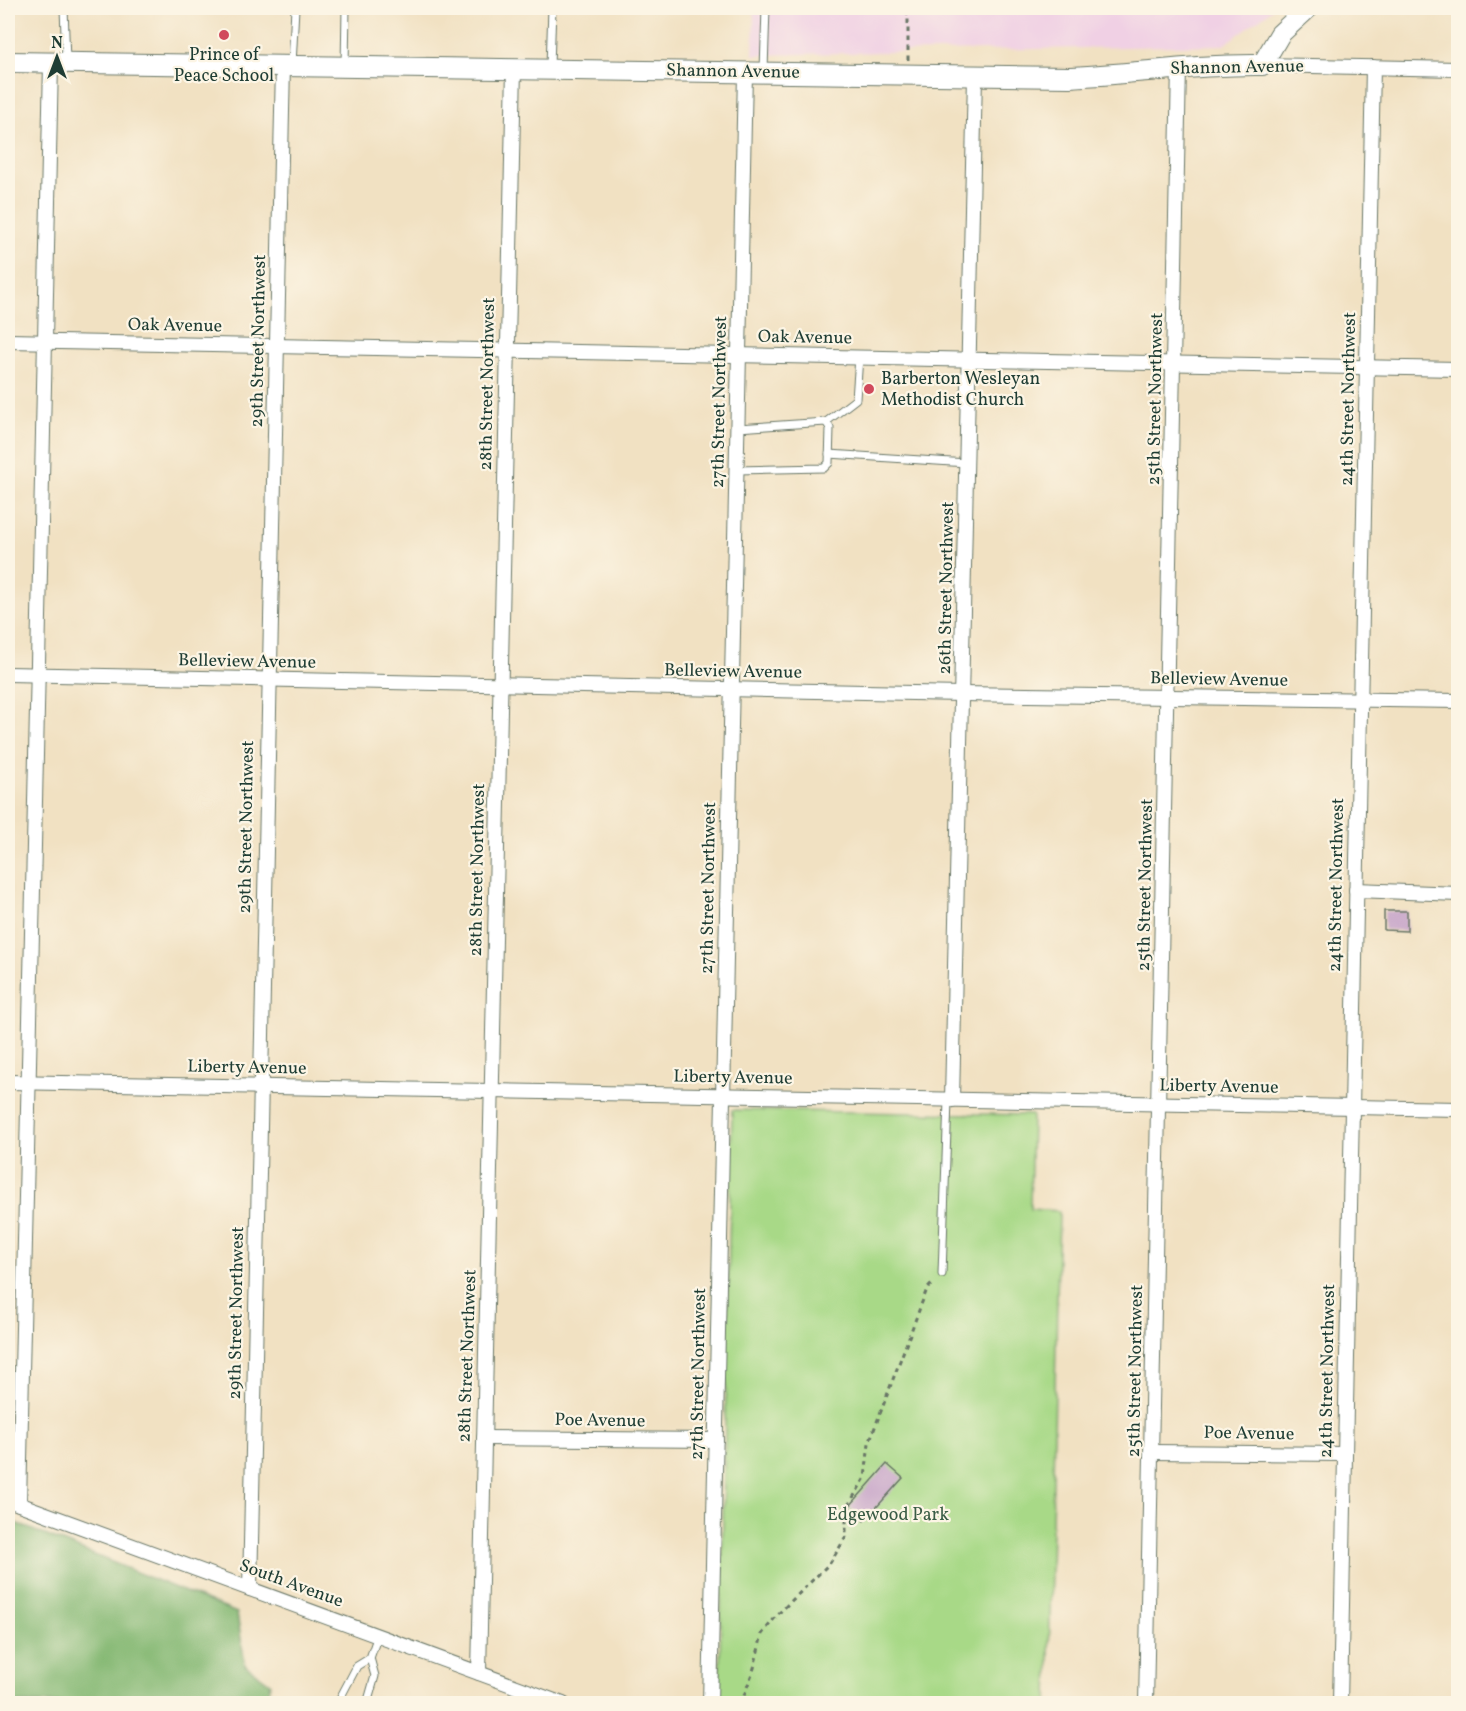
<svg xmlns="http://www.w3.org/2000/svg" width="1466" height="1711" font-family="Vollkorn,serif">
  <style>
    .built { fill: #f0d0e4 }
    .green { fill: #a8d987; stroke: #648b5e; stroke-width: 1.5 }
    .forest { fill: #86b974; stroke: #527b54; stroke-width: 1.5 }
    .building { fill: #c7a6c9 }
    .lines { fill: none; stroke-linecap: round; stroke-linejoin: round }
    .lane-casing { stroke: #687666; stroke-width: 9 }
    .street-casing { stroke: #687666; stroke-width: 16 }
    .secondary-casing { stroke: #687666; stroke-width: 22 }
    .path { stroke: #687666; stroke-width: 3; stroke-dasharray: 4.5 4.5; stroke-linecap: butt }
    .lane { stroke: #fff; stroke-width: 7 }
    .street { stroke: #fff; stroke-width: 14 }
    .secondary { stroke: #fff; stroke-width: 20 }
    .poi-dot { fill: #d1495b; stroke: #fcf5e5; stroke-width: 2 }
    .labels { text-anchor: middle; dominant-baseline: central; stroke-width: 4.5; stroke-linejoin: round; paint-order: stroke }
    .poi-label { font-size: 18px; fill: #1f3d34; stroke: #fcf5e5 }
    .street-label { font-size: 18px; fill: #1f3d34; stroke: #fcf5e5 }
    .park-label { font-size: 18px; fill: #3a5c45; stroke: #fcf5e5 }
  </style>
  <rect width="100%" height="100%" fill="#fcf5e5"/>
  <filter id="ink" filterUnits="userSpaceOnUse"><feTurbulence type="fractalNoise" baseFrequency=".0167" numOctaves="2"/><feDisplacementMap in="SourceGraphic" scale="12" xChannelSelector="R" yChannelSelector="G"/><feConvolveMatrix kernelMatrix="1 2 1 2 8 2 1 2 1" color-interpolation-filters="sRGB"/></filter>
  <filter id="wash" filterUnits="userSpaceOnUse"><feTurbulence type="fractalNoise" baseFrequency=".008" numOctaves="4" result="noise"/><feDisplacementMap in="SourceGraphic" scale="24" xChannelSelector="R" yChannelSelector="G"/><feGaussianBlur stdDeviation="1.35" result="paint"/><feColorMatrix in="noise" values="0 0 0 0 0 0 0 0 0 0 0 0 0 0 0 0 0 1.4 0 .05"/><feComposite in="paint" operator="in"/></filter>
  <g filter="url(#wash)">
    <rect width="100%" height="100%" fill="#f1e1c2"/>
    <polygon class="built" points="754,8 1274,8 1224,45 753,55"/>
    <polygon class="green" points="732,1110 1032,1115 1030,1209 1059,1211 1048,1703 719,1704"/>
    <polygon class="forest" points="8,1520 237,1613 245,1665 270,1683 267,1703 8,1703"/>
    <g id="blocks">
      <g class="building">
        <polygon points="1384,911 1407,911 1407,931 1384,930"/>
        <polygon points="887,1464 903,1478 864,1521 849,1507"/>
      </g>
    </g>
  </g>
  <g filter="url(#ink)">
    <use href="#blocks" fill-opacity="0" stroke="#687666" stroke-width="1.5"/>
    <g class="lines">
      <defs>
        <g id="lane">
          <polyline points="64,8 66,61"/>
          <polyline points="292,65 295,8"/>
          <polyline points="345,66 346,8"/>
          <polyline points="550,66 552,8"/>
          <polyline points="764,70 766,8"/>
          <polyline points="826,422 856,399 859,357"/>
          <polyline points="829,454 967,463"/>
          <polyline points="737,470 824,468 829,463 830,428 826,422 738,428"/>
          <polyline points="942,1274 948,1100"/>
          <polyline points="247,1704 248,1702"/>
          <polyline points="337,1704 357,1666 370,1658"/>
          <polyline points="367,1704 375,1676 370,1658 378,1635"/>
        </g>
        <g id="street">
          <polyline points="1262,65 1458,69"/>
          <polyline points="8,341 1458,369"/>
          <polyline points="8,674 962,694 1458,701"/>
          <polyline points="1356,890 1458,894"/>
          <polyline points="8,1082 1458,1109"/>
          <polyline points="952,1100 975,76"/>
          <polyline points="484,1438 716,1440"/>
          <polyline points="1152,1452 1344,1454"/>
          <polyline points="8,1500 563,1704"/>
          <path d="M19,1504C33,1024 38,543 51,63"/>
          <polyline points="250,1589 283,65"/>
          <polyline points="479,1673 514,68"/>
          <polyline points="710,1704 745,73"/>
          <polyline points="1146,1704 1179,67"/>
          <polyline points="1340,1704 1373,67"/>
        </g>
        <path id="secondary" d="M8,62L1070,77C1134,74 1197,64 1262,65L1280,34L1308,8"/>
      </defs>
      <use href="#lane" class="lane-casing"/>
      <use href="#street" class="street-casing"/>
      <use href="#secondary" class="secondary-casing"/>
      <g class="path">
        <polyline points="908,60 908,8"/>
        <polyline points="741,1704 754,1668 762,1634 778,1614 830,1563 846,1537 846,1509 865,1478 869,1443 927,1289 934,1282"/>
      </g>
      <use href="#lane" class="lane"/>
      <use href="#street" class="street"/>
      <use href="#secondary" class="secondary"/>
    </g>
  </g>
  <g class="poi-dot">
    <circle cx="224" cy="35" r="6"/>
    <circle cx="869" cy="389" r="6"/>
  </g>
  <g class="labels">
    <g class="poi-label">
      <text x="224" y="55">Prince of<tspan x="224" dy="21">Peace School</tspan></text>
      <text x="881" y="379" text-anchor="start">Barberton Wesleyan<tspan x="881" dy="21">Methodist Church</tspan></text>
    </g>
    <g class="street-label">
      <text transform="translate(1237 68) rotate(-1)">Shannon Avenue</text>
      <text transform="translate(733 72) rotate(1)">Shannon Avenue</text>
      <text transform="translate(175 326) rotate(1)">Oak Avenue</text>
      <text transform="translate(805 338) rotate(1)">Oak Avenue</text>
      <text transform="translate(259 341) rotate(-89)">29th Street Northwest</text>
      <text transform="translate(488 384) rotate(-89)">28th Street Northwest</text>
      <text transform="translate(1156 399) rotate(-89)">25th Street Northwest</text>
      <text transform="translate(1349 399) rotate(-89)">24th Street Northwest</text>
      <text transform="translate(720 402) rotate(-89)">27th Street Northwest</text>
      <text transform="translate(947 588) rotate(-89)">26th Street Northwest</text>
      <text transform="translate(247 662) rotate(1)">Belleview Avenue</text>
      <text transform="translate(733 672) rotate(1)">Belleview Avenue</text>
      <text transform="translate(1219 680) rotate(1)">Belleview Avenue</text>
      <text transform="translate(247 827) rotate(-89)">29th Street Northwest</text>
      <text transform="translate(478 870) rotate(-89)">28th Street Northwest</text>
      <text transform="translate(1146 885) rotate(-89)">25th Street Northwest</text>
      <text transform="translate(1337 885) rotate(-89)">24th Street Northwest</text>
      <text transform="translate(709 888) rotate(-89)">27th Street Northwest</text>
      <text transform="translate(247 1068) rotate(1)">Liberty Avenue</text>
      <text transform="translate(733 1078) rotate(1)">Liberty Avenue</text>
      <text transform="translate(1219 1087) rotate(1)">Liberty Avenue</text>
      <text transform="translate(237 1313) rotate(-89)">29th Street Northwest</text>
      <text transform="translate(468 1356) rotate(-88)">28th Street Northwest</text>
      <text transform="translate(1136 1371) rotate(-89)">25th Street Northwest</text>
      <text transform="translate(1328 1371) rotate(-89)">24th Street Northwest</text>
      <text transform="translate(699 1374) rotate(-89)">27th Street Northwest</text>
      <text transform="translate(600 1421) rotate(1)">Poe Avenue</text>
      <text transform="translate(1249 1434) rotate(1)">Poe Avenue</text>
      <text transform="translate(291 1584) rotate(20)">South Avenue</text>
    </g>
    <g class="park-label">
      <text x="888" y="1515">Edgewood Park</text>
    </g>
  </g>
  <rect width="1466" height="1711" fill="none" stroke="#fcf5e5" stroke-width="30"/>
  <g transform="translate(57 57)" stroke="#fcf5e5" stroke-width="4.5" paint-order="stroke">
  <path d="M0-4.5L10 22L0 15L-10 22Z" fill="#1f3d34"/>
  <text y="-9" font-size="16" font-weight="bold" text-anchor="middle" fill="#1f3d34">N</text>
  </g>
</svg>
